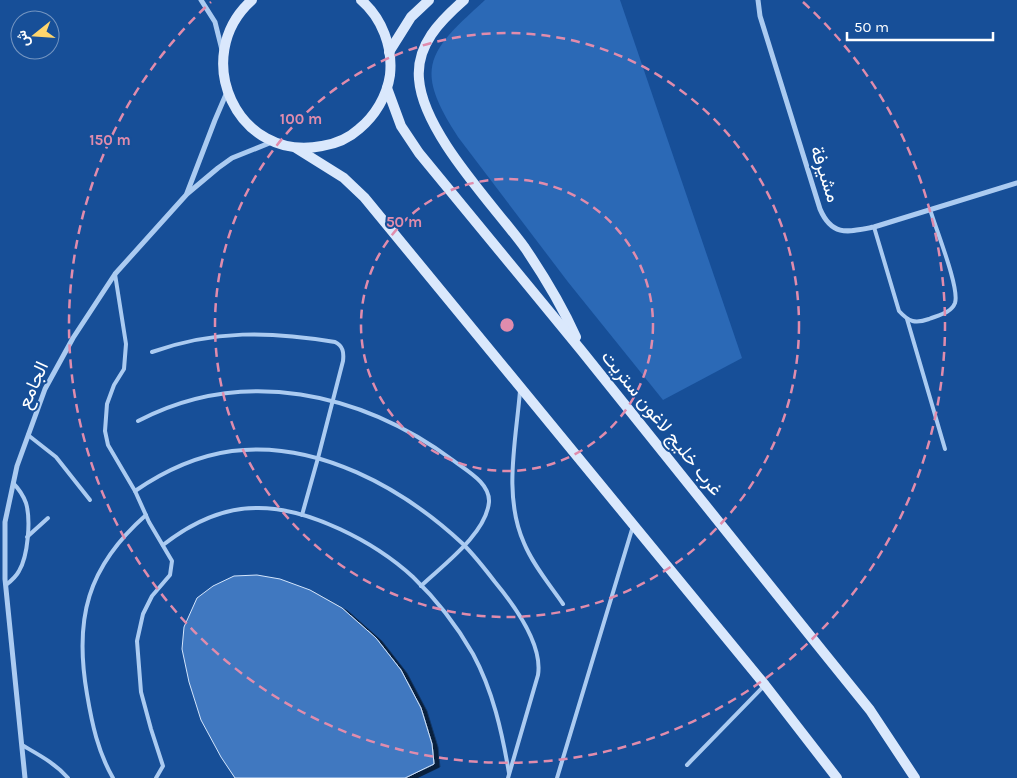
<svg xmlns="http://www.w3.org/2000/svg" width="1017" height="778" font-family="Karla,Vazirmatn,sans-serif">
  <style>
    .green { fill: #2b69b6 }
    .building { fill: #4078c0; stroke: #d3e5fc; filter: url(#shadow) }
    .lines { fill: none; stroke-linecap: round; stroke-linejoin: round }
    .lane { stroke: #abcbf1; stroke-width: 4 }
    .street { stroke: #abcbf1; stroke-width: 5 }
    .secondary { stroke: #dae8fc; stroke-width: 10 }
    .ring { fill: none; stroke: #e08cad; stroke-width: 2.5; stroke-dasharray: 9 6 }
    .labels { text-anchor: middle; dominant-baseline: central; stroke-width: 4; stroke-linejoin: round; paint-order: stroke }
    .street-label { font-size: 19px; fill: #fff; stroke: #174f98 }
    .centre { fill: #e08cad; stroke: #174f98; stroke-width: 2.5 }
    .ring-label { font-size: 15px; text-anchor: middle; font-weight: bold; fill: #e08cad; stroke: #174f98; stroke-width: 4; stroke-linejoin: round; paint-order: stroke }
  </style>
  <defs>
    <filter id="shadow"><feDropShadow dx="5.5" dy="3" stdDeviation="0" flood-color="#0009"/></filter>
  </defs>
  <rect width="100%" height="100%" fill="#174f98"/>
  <path class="green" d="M485,0H620L742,358L663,400L568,282L458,137C412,67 429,51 485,0Z"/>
  <polygon class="building" points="257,575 280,579 310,590 342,608 376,638 401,670 421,708 432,744 434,764 405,778 235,778 221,757 201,720 189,682 182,649 184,627 197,598 213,586 234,576"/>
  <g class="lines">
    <g class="lane">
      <path d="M874,227L899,311C909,322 915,324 929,319C939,315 951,313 955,303C960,288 935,227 930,209"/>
      <polyline points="115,274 126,344 124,369 114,385 107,404 105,431 108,445 135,491 149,522 172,561 170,575 152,596 143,614 137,641 141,692 151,729 163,766 156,778"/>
      <polyline points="907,319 945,449"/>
      <path d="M152,352C214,330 270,331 335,342C343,346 344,352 343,361L318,458L302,515"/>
      <path d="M520,391C516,441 503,496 524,543C533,565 550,585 563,604"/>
      <path d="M138,421C243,366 361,392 454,461C467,471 490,483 489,502C486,534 443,565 421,586"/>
      <polyline points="28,435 56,457 90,500"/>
      <path d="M135,491C164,471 196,456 232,451C317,440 403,488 463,544C475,556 485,569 495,582C514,605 543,644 538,675L508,778"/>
      <polyline points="27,537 48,518"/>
      <path d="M163,545C190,524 222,508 256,508C308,507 375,542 413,577C436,599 457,626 473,654C493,691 502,732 509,773"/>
      <path d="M6,585C11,581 16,577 19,571C28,556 31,520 26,503C23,495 19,489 13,483"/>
      <path d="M22,745C39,755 55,763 68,778"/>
      <polyline points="687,765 764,686"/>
      <path d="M113,778C98,752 92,724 87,694C74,619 87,567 146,515"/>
      <polyline points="557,778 633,526"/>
    </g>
    <g class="street">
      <polyline points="201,0 215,22 222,50"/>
      <path d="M758,0L760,16L820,209C832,237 848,232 874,227L1017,183"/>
      <polyline points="187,193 215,120 227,92"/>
      <polyline points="25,778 5,579 5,522 17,466 45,389 73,338 115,274 187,194 218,168 232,158 272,142"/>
    </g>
    <g class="secondary">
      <path d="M252,0C189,56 237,163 322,146C335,144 348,139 359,129C375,116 387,96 390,75C393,47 382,18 361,0"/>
      <path d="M464,0C440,21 416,45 419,79C423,133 493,204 525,248C544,276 562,306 576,337"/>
      <polyline points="389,52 411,17 429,0"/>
      <polyline points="387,88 401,126 419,153 581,350 824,653 870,710 915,778"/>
      <polyline points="296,148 344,178 364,197 765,685 837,778"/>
    </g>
  </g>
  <g class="ring">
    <circle cx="507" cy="325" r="146"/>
    <circle cx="507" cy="325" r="292"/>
    <path d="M803 2A438 438 0 1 1 211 2"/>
  </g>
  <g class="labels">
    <g class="street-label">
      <text transform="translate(825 174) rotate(72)">مشيرفة</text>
      <text transform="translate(33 385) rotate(-66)">الجامع</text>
      <text transform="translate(662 423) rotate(51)">غرب خليج لاغون ستريت</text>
    </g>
  </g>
  <circle cx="507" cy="325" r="8" class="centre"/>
  <g class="ring-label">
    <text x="301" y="124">100 m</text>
    <text x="110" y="145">150 m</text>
    <text x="404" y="227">50 m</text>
  </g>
  <g transform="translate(35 35) rotate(253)"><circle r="24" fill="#174f98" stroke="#7495c1"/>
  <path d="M0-4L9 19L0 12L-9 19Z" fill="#ffd56c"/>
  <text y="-8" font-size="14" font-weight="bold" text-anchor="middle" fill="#ffffff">ش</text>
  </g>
  <path d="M847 32v8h146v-8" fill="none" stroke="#ffffff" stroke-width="2.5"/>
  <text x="854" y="32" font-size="15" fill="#ffffff" stroke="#174f98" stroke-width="4" paint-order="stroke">50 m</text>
</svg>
